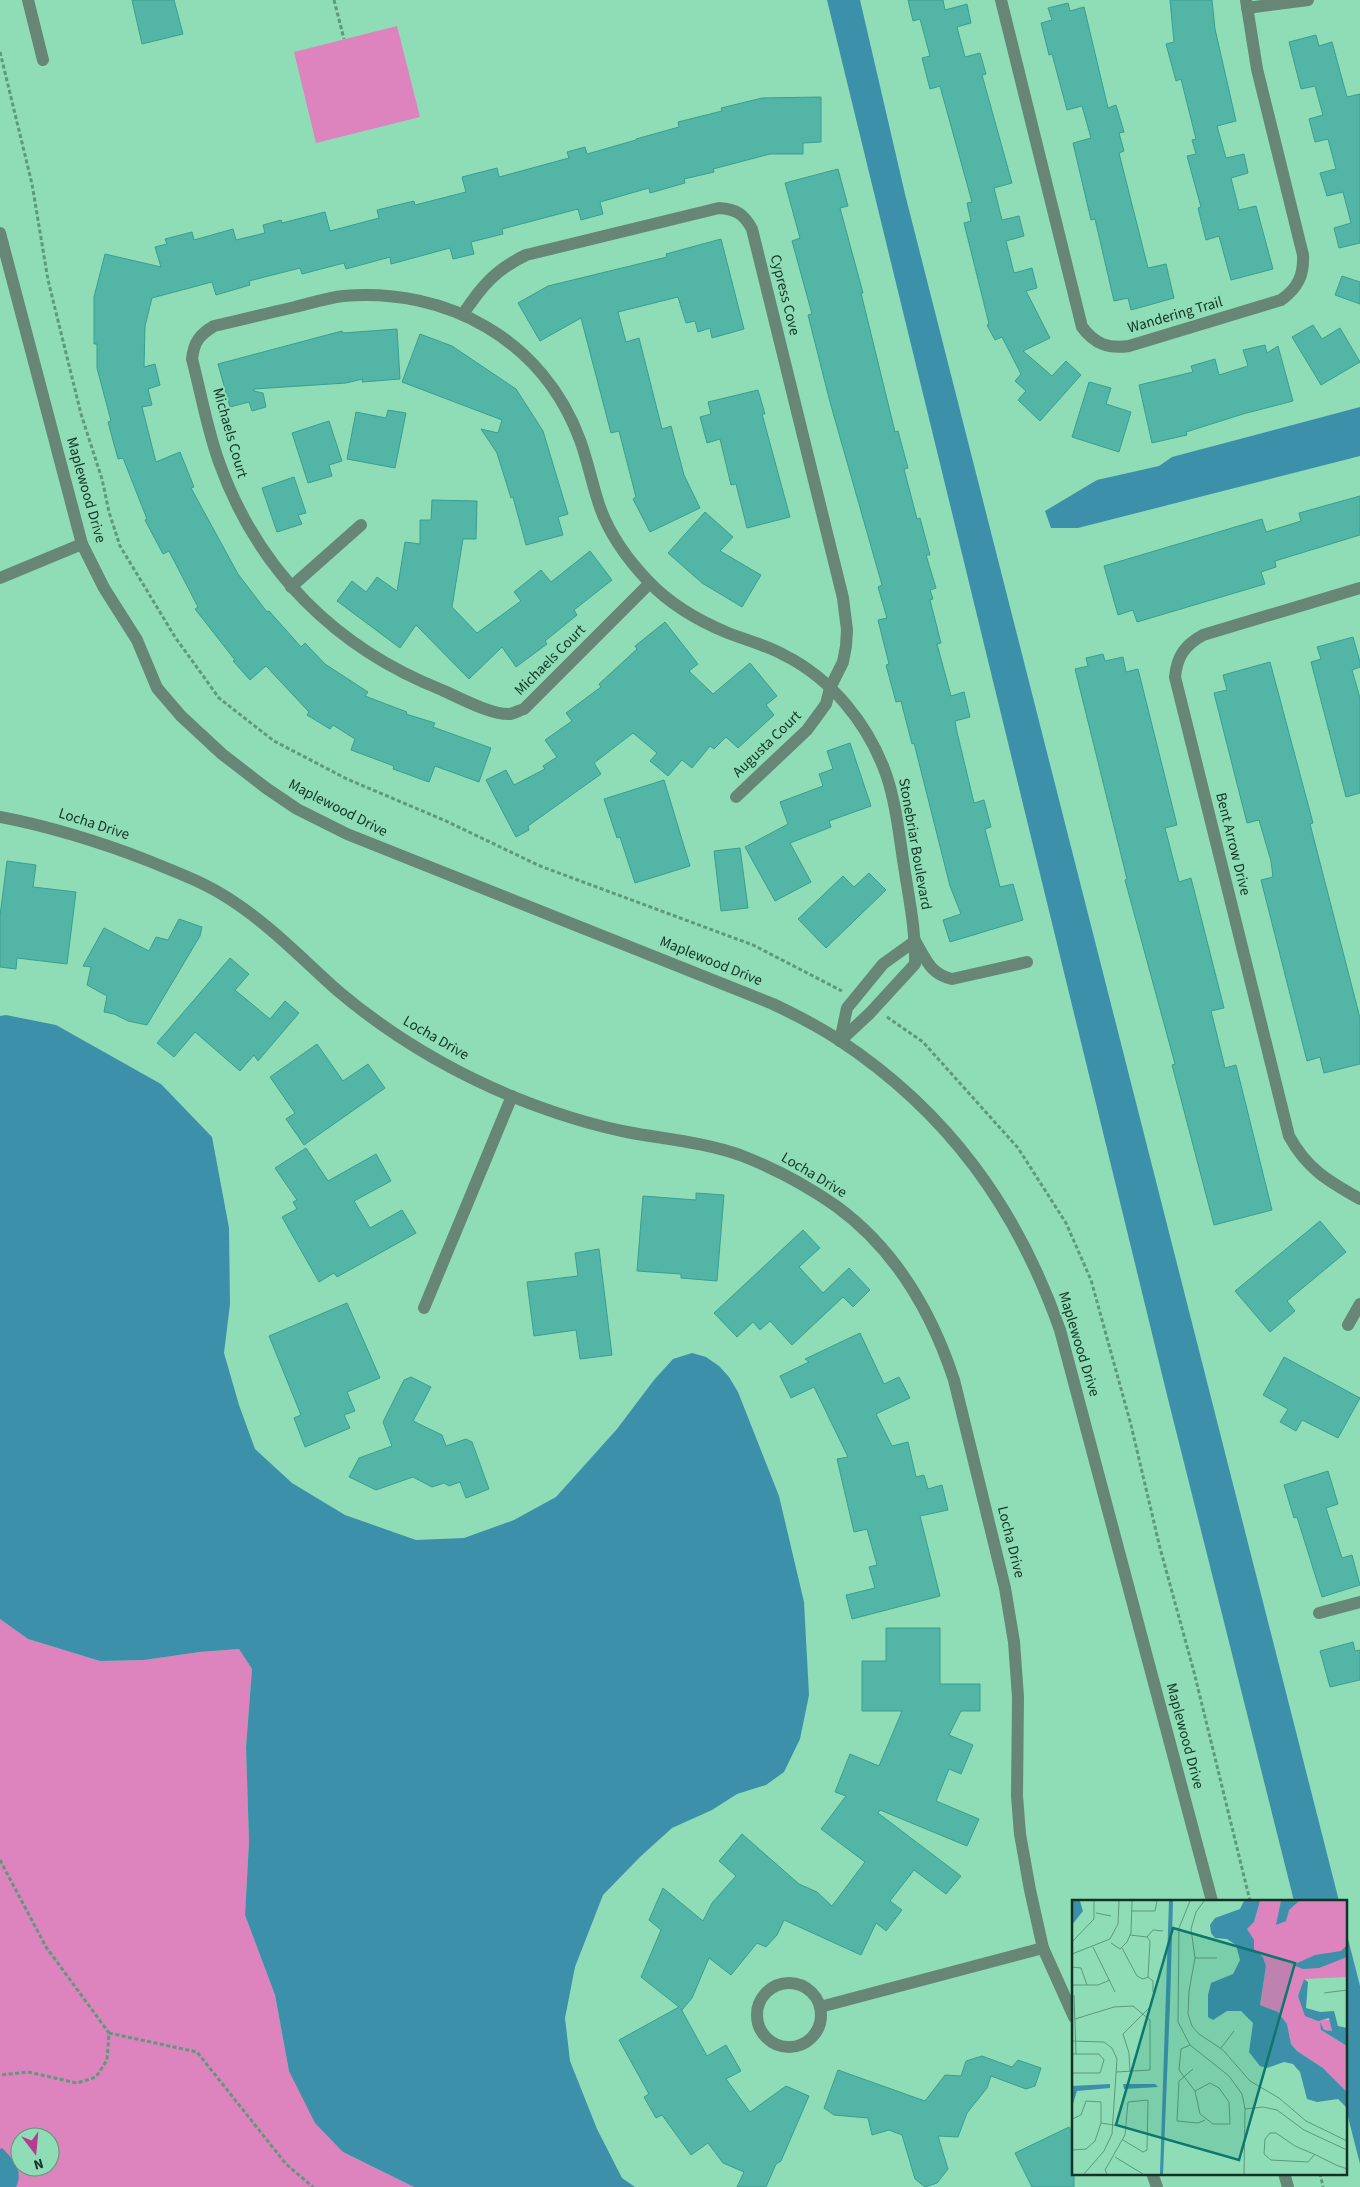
<svg xmlns="http://www.w3.org/2000/svg" width="1360" height="2187" font-family="'Source Sans 3',sans-serif">
  <style>
    .green { fill: #dd83bd; fill-rule: evenodd }
    .water { fill: #3c90aa }
    .building { fill: #52b5a6; stroke: #399f90 }
    .lines { fill: none; stroke-linecap: round; stroke-linejoin: round }
    .path { stroke: #5d997c; stroke-width: 3; stroke-dasharray: 4 2.5; stroke-linecap: butt }
    .minor { stroke: #678675; stroke-width: 12 }
    .labels { text-anchor: middle; dominant-baseline: central; stroke-width: 4; stroke-linejoin: round; paint-order: stroke }
    .street-label { font-size: 15px; fill: #133425; stroke: #8eddb6 }
    .inset-road { fill: none; stroke: #5d997c; stroke-width: 1 }
    .view { fill: #0f766e; fill-opacity: 0.15; stroke: #0f766e; stroke-width: 2.5 }
    .inset-edge { fill: none; stroke: #133425; stroke-width: 2.5 }
  </style>
  <rect width="100%" height="100%" fill="#8eddb6"/>
  <g class="green">
    <polygon points="397,26 420,117 316,143 294,52"/>
    <path d="M0,1619L28,1639L100,1661L144,1660L200,1652L239,1649L252,1669L246,1747L249,1842L245,1915L275,1995L289,2071L343,2152L414,2187H0ZM20,2137H50V2167H20Z"/>
  </g>
  <g class="water">
    <polygon points="827,0 860,0 905,194 1339,1901 1294,1901 1167,1395"/>
    <polygon points="1360,407 1360,456 1078,528 1051,528 1045,511 1097,480 1159,466 1172,457"/>
    <polygon points="6,1015 56,1025 161,1084 212,1137 229,1228 230,1304 224,1353 239,1405 255,1449 292,1483 345,1515 416,1540 464,1538 514,1520 556,1497 617,1429 654,1380 673,1359 692,1353 706,1357 719,1366 729,1377 738,1392 779,1496 804,1602 809,1695 800,1739 784,1772 766,1785 737,1794 712,1810 672,1828 640,1857 603,1895 575,1967 565,2018 570,2061 597,2129 622,2178 635,2187 414,2187 343,2152 315,2123 289,2071 275,1995 245,1915 249,1842 246,1747 252,1669 239,1649 200,1652 144,1660 100,1661 28,1639 0,1619 0,1016"/>
    <polygon points="1346,1931 1360,1986 1360,2164 1346,2109"/>
    <path d="M2,2148C13,2159 24,2171 16,2187H0V2149Z"/>
  </g>
  <g class="building">
    <polygon points="132,0 174,0 183,34 142,44"/>
    <polygon points="908,0 943,0 945,10 967,4 971,23 957,27 965,57 980,53 986,74 982,75 1012,183 994,188 1002,220 1019,216 1024,236 1006,241 1014,273 1032,268 1037,288 1026,291 1050,338 1023,351 1052,376 1066,361 1081,375 1040,421 1018,400 1026,391 1015,381 1021,374 1002,337 995,340 987,325 989,324 964,223 971,221 967,203 972,202 940,86 930,89 922,58 930,56 920,19 913,21"/>
    <polygon points="1170,0 1212,0 1215,29 1236,121 1217,126 1226,158 1244,154 1248,173 1231,178 1239,210 1256,206 1273,269 1231,280 1219,236 1206,240 1198,208 1201,207 1187,156 1196,154 1192,140 1196,139 1181,79 1176,81 1166,44 1174,42"/>
    <polygon points="1068,3 1070,11 1084,7 1108,108 1116,105 1124,132 1119,133 1124,151 1119,153 1148,268 1166,264 1174,298 1131,310 1128,298 1114,301 1095,219 1091,220 1073,143 1091,138 1082,106 1067,110 1052,54 1049,55 1041,23 1052,20 1048,8"/>
    <polygon points="1316,35 1319,46 1332,42 1347,97 1360,94 1360,243 1339,248 1334,228 1351,223 1343,192 1327,196 1320,173 1336,169 1328,139 1315,142 1309,119 1323,115 1315,86 1301,89 1289,42"/>
    <polygon points="821,97 821,142 803,143 803,154 770,154 713,169 714,172 684,179 685,183 650,193 649,188 600,202 603,214 581,220 578,209 502,229 503,234 471,242 474,254 453,259 450,248 391,264 390,257 346,269 344,263 302,274 300,268 249,281 250,285 216,295 212,282 152,298 145,326 144,367 155,364 160,385 148,389 152,405 142,407 156,462 180,452 194,487 191,488 238,574 267,612 269,611 301,647 305,643 325,664 368,692 365,696 407,712 406,714 435,723 433,727 491,748 479,782 435,766 429,782 393,769 394,766 351,750 355,739 333,725 330,729 307,715 309,712 266,666 250,680 233,661 235,660 195,609 198,607 169,551 163,554 145,520 147,519 123,458 118,459 108,422 111,421 97,368 97,344 94,344 94,297 105,254 161,267 155,247 167,244 165,239 192,232 194,240 233,229 236,240 265,233 263,225 281,220 282,223 325,212 330,231 379,218 377,210 414,201 415,205 466,192 462,177 497,168 499,177 569,158 567,152 585,147 587,154 636,140 636,139 679,127 678,122 722,111 721,108 762,98"/>
    <polygon points="838,169 848,206 840,208 863,293 861,293 895,432 898,431 908,468 904,469 917,519 920,518 930,555 926,555 936,588 930,590 933,599 930,600 941,643 937,644 951,696 964,692 970,717 955,721 957,732 974,803 984,800 991,827 985,829 1000,887 1013,884 1023,920 950,942 943,920 961,914 950,886 914,743 912,744 901,701 896,702 886,665 889,664 878,620 887,618 878,587 882,585 830,402 808,315 812,314 792,241 800,238 785,183"/>
    <polygon points="721,239 744,329 712,338 710,328 698,332 695,321 686,323 678,297 618,312 626,342 639,338 662,429 671,426 684,475 700,508 650,532 633,499 636,497 619,431 611,433 581,318 540,341 518,303 548,286 667,257 666,254"/>
    <polygon points="1342,276 1360,282 1360,304 1335,295"/>
    <polygon points="1313,325 1322,339 1340,328 1360,362 1321,385 1292,337"/>
    <polygon points="397,329 400,379 362,382 363,379 346,383 254,389 254,391 263,393 266,407 252,411 249,402 230,407 218,364 342,331 343,333"/>
    <polygon points="420,334 452,346 516,389 543,431 568,514 558,517 563,535 526,545 513,497 511,498 497,453 481,429 498,433 502,420 402,382"/>
    <polygon points="1265,345 1267,353 1278,346 1293,401 1243,414 1186,432 1187,435 1152,443 1139,385 1193,372 1191,366 1215,359 1219,375 1248,366 1243,350"/>
    <polygon points="1089,382 1111,388 1106,404 1131,412 1119,452 1072,437"/>
    <polygon points="758,390 765,414 762,414 790,517 747,528 736,484 731,485 720,439 707,443 700,417 711,414 708,402"/>
    <polygon points="388,410 406,413 395,468 347,459 356,412 386,418"/>
    <polygon points="329,421 342,461 329,465 332,476 308,483 292,433"/>
    <polygon points="294,477 306,513 298,515 302,524 277,532 262,488"/>
    <polygon points="1360,496 1360,535 1275,561 1276,567 1261,572 1265,584 1137,622 1133,610 1118,615 1104,566 1262,519 1266,532 1301,521 1299,513"/>
    <polygon points="432,500 477,501 476,539 463,539 452,607 477,633 521,601 514,592 541,570 551,582 590,551 612,580 574,610 577,615 545,641 547,644 516,667 502,647 469,679 416,625 400,648 337,601 352,581 366,592 377,577 397,591 405,542 420,544 420,520 431,520"/>
    <polygon points="705,512 733,537 720,551 761,575 742,607 702,583 668,553"/>
    <polygon points="665,622 698,664 689,671 713,694 750,663 777,696 766,705 774,715 738,748 726,737 714,749 710,746 692,768 682,760 668,776 650,761 657,753 633,733 594,763 601,774 528,826 529,830 516,837 486,780 506,770 514,785 545,769 543,766 557,757 545,740 572,721 566,713 601,687 599,684 637,649 635,646"/>
    <polygon points="1353,637 1360,662 1360,667 1352,670 1360,698 1360,793 1346,797 1311,662 1321,659 1317,647"/>
    <polygon points="1103,654 1105,661 1123,657 1126,672 1138,669 1177,825 1165,828 1179,882 1191,878 1224,1008 1211,1011 1215,1027 1225,1068 1236,1065 1272,1210 1214,1225 1172,1065 1175,1064 1125,880 1127,879 1075,669 1088,666 1086,658"/>
    <polygon points="1270,662 1313,823 1310,824 1360,1018 1360,1064 1324,1073 1320,1057 1307,1061 1261,880 1273,877 1271,861 1259,820 1247,823 1214,693 1227,690 1223,675"/>
    <polygon points="850,743 871,806 829,821 831,827 790,843 811,882 775,901 745,847 788,824 780,802 823,786 819,774 833,769 827,751"/>
    <polygon points="664,780 690,866 635,883 620,837 617,838 604,799"/>
    <polygon points="740,848 748,908 721,911 714,851"/>
    <polygon points="7,861 36,865 33,887 76,892 67,964 17,958 16,969 0,967 0,916"/>
    <polygon points="869,873 886,890 826,948 798,919 843,876 854,887"/>
    <polygon points="179,919 202,927 200,936 147,1025 128,1021 114,1014 104,1012 107,996 87,985 91,967 83,966 104,928 149,951 156,937 168,940"/>
    <polygon points="230,958 249,974 235,990 270,1019 285,1001 299,1013 258,1061 254,1055 240,1071 195,1032 174,1057 157,1043"/>
    <polygon points="317,1044 343,1081 368,1064 385,1088 304,1145 286,1119 295,1113 270,1077"/>
    <polygon points="306,1148 328,1181 376,1154 391,1181 354,1201 370,1228 402,1210 416,1233 337,1277 334,1273 319,1282 282,1217 297,1209 293,1202 297,1200 275,1168"/>
    <polygon points="696,1193 724,1195 717,1281 681,1278 681,1274 637,1271 643,1196 696,1200"/>
    <polygon points="1320,1221 1346,1252 1287,1301 1295,1311 1270,1332 1235,1291"/>
    <polygon points="803,1230 820,1248 799,1267 823,1293 849,1268 870,1290 853,1307 843,1297 792,1345 770,1321 760,1330 753,1322 737,1337 714,1313"/>
    <polygon points="599,1249 612,1355 580,1359 576,1330 534,1336 527,1282 578,1276 575,1253"/>
    <polygon points="347,1303 380,1378 347,1392 355,1411 344,1415 350,1428 305,1447 294,1418 301,1415 269,1336"/>
    <polygon points="860,1333 884,1384 899,1377 910,1398 876,1414 892,1446 908,1442 916,1477 924,1475 928,1489 942,1485 948,1510 920,1516 940,1596 852,1619 846,1595 875,1588 869,1567 877,1565 867,1529 854,1532 837,1459 848,1457 814,1387 791,1398 780,1376 809,1362 805,1359"/>
    <polygon points="1284,1357 1360,1398 1338,1438 1302,1420 1296,1431 1280,1422 1288,1409 1263,1395"/>
    <polygon points="411,1377 431,1387 413,1421 442,1435 446,1446 466,1439 472,1442 489,1489 466,1498 460,1482 449,1486 444,1483 432,1487 413,1477 376,1490 349,1477 359,1458 392,1446 383,1422 404,1380"/>
    <polygon points="1328,1471 1338,1504 1326,1508 1342,1558 1352,1555 1360,1585 1322,1597 1297,1517 1294,1518 1284,1485"/>
    <polygon points="886,1628 940,1628 940,1684 980,1684 980,1711 961,1711 949,1735 973,1745 961,1774 949,1769 936,1801 979,1819 967,1846 880,1810 878,1813 961,1876 946,1894 914,1870 890,1901 902,1910 886,1931 876,1923 861,1955 784,1920 777,1935 766,1947 757,1943 731,1975 709,1958 692,1998 682,2010 681,2009 707,2056 726,2045 741,2071 726,2079 750,2112 786,2086 809,2096 781,2161 776,2164 766,2187 737,2187 744,2172 723,2163 708,2143 691,2155 662,2115 656,2118 644,2097 649,2094 619,2040 679,2007 641,1977 661,1930 649,1920 663,1888 703,1921 712,1903 736,1876 719,1861 742,1834 799,1884 817,1892 832,1906 865,1862 821,1829 846,1796 835,1792 850,1754 879,1766 902,1711 862,1711 862,1661 886,1661"/>
    <polygon points="1353,1642 1355,1651 1360,1650 1360,1680 1330,1687 1320,1651"/>
    <polygon points="982,2056 1012,2067 1018,2060 1041,2068 1035,2086 1026,2089 991,2076 987,2088 967,2113 958,2137 938,2136 948,2169 937,2183 925,2187 915,2179 902,2135 889,2130 872,2135 868,2118 834,2115 824,2108 838,2070 925,2101 945,2075 961,2076 966,2061"/>
    <polygon points="1069,2127 1074,2136 1074,2187 1032,2187 1015,2153"/>
  </g>
  <g class="lines">
    <g class="path">
      <polyline points="334,0 344,39"/>
      <polyline points="0,52 32,184 48,280 81,414 102,479 109,512 120,546 175,637 219,698 274,741 347,779 446,821 540,866 753,945 842,991"/>
      <polyline points="887,1017 923,1042 1018,1148 1066,1223 1091,1280 1131,1425 1160,1548 1194,1672 1250,1901"/>
      <polyline points="0,1860 46,1947 109,2033 107,2060 96,2077 77,2083 28,2072 0,2075"/>
      <polyline points="109,2033 197,2052 286,2164 313,2187"/>
      <polyline points="1320,2173 1323,2187"/>
    </g>
    <g class="minor">
      <polyline points="28,0 43,60"/>
      <path d="M1001,0L1082,327C1095,344 1108,349 1129,346L1281,300C1298,288 1304,275 1303,255L1257,69L1246,0"/>
      <polyline points="1247,8 1308,0"/>
      <path d="M0,233L82,544L104,588L137,640L157,688L181,716L222,754L266,788L297,809L347,834L773,1004C796,1015 818,1026 839,1040C948,1112 1017,1208 1060,1330L1212,1901"/>
      <path d="M463,314C482,286 495,270 526,255L719,208C736,209 744,214 752,229L843,598L847,630L846,646L843,662L830,688L826,704L807,730L736,797"/>
      <polyline points="0,578 82,544"/>
      <path d="M650,583L524,709C520,710 515,713 510,714C491,715 460,698 442,690C336,648 258,571 219,462C207,429 201,393 192,359C194,342 199,335 214,326C241,320 268,313 295,307C311,303 327,298 343,296C447,287 543,340 580,440C587,459 591,479 597,498C606,530 627,559 649,582C670,604 699,621 728,633C746,640 766,645 784,655C832,679 868,724 886,774C896,803 899,835 904,866C909,899 916,931 915,964L870,1013L840,1041"/>
      <polyline points="291,587 361,525"/>
      <path d="M1360,588L1203,635C1185,645 1177,656 1175,677L1289,1136C1307,1169 1328,1181 1360,1199"/>
      <path d="M0,817C52,827 100,842 149,861C176,872 203,882 228,898C269,924 302,959 338,991C389,1034 449,1070 511,1096C548,1111 587,1124 627,1132C664,1139 703,1142 740,1155C774,1168 806,1185 836,1206C895,1249 932,1313 954,1380L1005,1588L1014,1642L1018,1697L1017,1796L1020,1834L1030,1890L1043,1948L1074,2017"/>
      <path d="M915,941C926,959 930,974 952,979L1027,962"/>
      <polyline points="840,1041 847,1008 883,964 915,941"/>
      <polyline points="424,1308 512,1096"/>
      <polyline points="1348,1325 1360,1304"/>
      <polyline points="1319,1613 1360,1602"/>
      <circle cx="789" cy="2015" r="32"/>
      <polyline points="820,2007 1043,1948"/>
      <polyline points="1152,2173 1157,2187"/>
      <polyline points="1284,2173 1288,2187"/>
    </g>
  </g>
  <g class="labels">
    <g class="street-label">
      <text transform="translate(785 295) rotate(76)">Cypress Cove</text>
      <text transform="translate(1175 315) rotate(-16)">Wandering Trail</text>
      <text transform="translate(230 433) rotate(74)">Michaels Court</text>
      <text transform="translate(86 490) rotate(74)">Maplewood Drive</text>
      <text transform="translate(550 660) rotate(-45)">Michaels Court</text>
      <text transform="translate(767 744) rotate(-44)">Augusta Court</text>
      <text transform="translate(338 808) rotate(27)">Maplewood Drive</text>
      <text transform="translate(94 824) rotate(18)">Locha Drive</text>
      <text transform="translate(915 844) rotate(80)">Stonebriar Boulevard</text>
      <text transform="translate(1233 844) rotate(76)">Bent Arrow Drive</text>
      <text transform="translate(711 961) rotate(22)">Maplewood Drive</text>
      <text transform="translate(436 1038) rotate(30)">Locha Drive</text>
      <text transform="translate(814 1175) rotate(31)">Locha Drive</text>
      <text transform="translate(1079 1344) rotate(73)">Maplewood Drive</text>
      <text transform="translate(1011 1542) rotate(76)">Locha Drive</text>
      <text transform="translate(1185 1736) rotate(75)">Maplewood Drive</text>
    </g>
  </g>
  <g transform="translate(1072 1900)">
    <rect width="275" height="275" fill="#8eddb6"/>
    <path d="M188,1H275V77L232,79L226,96L239,119L258,120L260,131L249,130L275,146V192L251,168L225,151L219,144L215,124L206,112L188,105L194,66L191,57L182,49L175,29L182,22Z" fill="#dd83bd"/>
    <path d="M0,1H8L11,11L0,25ZM97,1H101L98,104L91,274H88ZM172,1H188L182,22L175,29L182,40V49L191,57L194,66L188,105L206,112L215,124L219,144L225,151L251,168L275,192V208L266,199L245,202L235,199L228,172L221,164L212,162L195,168L188,166L177,152L181,123L169,111H155L141,120L136,117V95L139,83L161,74L168,60L164,45L155,39L143,38L139,33L138,25L143,18L168,9ZM209,1H227L217,10L214,21L204,25ZM275,45V57L247,68L231,69L221,65L243,55L269,51ZM232,79L236,82L234,108L248,112L262,111L266,126L275,128V146L249,130L248,122L252,130L260,131L257,118L246,121L233,116L226,96ZM38,184V188L5,191L0,207V186ZM51,184H83L86,187L52,189Z" fill="#3c90aa"/>
    <path class="inset-road" d="M118,1L107,28L106,122L118,145L157,176L170,194L173,209L172,274M132,1L124,12L119,29L123,58L117,91L116,114L120,126L127,134L151,150L178,181L207,198L234,221L275,241M59,11H83L85,1M24,13L39,16M75,37L81,30L91,31M0,42L22,19V1M39,43L48,49L55,42L59,33L60,1M21,47L43,92M50,48L65,76L71,79L76,77L78,41L75,37L58,35M0,54L38,39L46,24L47,1M123,58H145M0,67L9,68L15,85M76,77L81,81V92M0,85H26L38,80M252,93L275,90M2,95L4,154M3,119L42,107L61,106L78,120V170L44,172M0,141L32,142L40,148L45,159L40,234L32,251L12,274M118,145L109,149L107,170L123,191L128,214L141,224H158L157,202L147,188L138,183L123,191M149,148L162,131M0,154H27L32,160L28,173H0M121,169L107,181L105,221L126,223L133,220M58,172L57,153L51,134L79,106M173,209L191,207L205,210L232,230L275,250M0,219L9,215L14,201L29,202V223L23,241L14,249L0,250M29,223L54,227M243,254L236,262L199,260L192,254L193,239L198,233H204L223,246L244,255L264,265L275,269M43,257L71,274M35,274L33,270L53,235L56,202L76,200L75,250L71,252L51,240"/>
    <path class="view" d="M101,28L223,63L167,260L44,225Z"/>
    <rect width="275" height="275" class="inset-edge"/>
  </g>
  <g transform="translate(35 2152) rotate(164)"><circle r="24" fill="#8eddb6" stroke="#5d997c"/>
  <path d="M0-4L9 19L0 12L-9 19Z" fill="#b53c91"/>
  <text y="-8" font-size="14" font-weight="bold" text-anchor="middle" fill="#133425">N</text>
  </g>
</svg>
